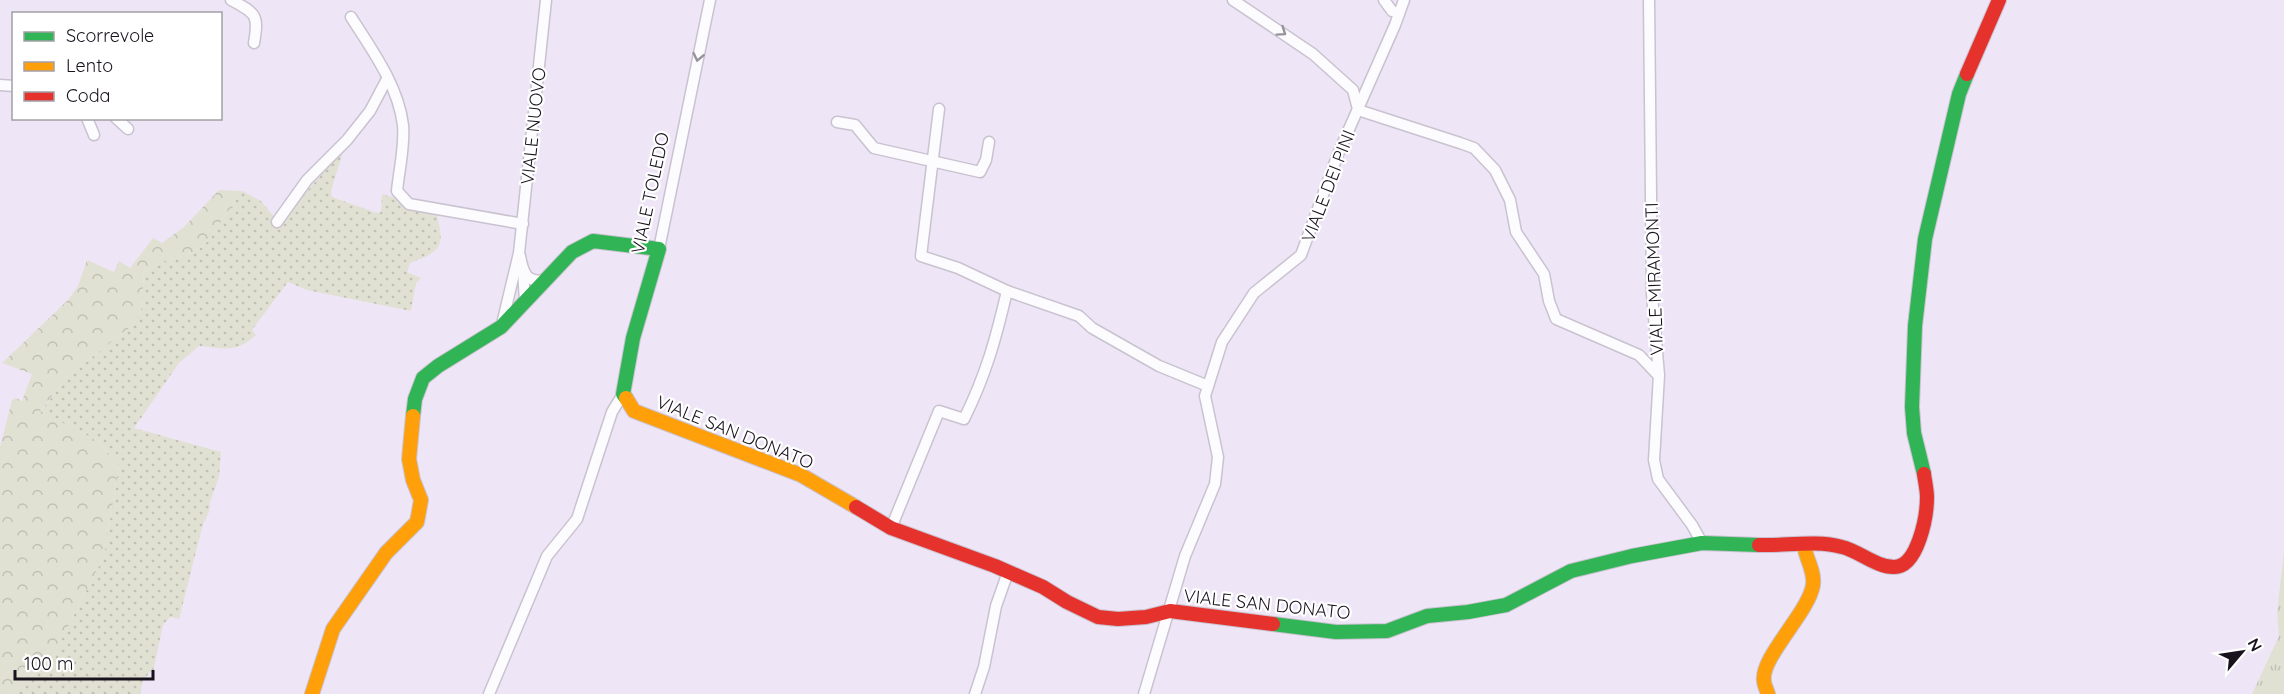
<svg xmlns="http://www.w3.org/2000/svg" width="2284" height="694" font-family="Quicksand,sans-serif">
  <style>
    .grass { fill: url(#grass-dots) }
    .forest { fill: url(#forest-crowns) }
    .park { fill: url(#park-tufts) }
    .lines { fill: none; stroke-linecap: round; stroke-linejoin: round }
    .street-casing { stroke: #c9c2cf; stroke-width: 13 }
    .fast-casing { stroke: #c9c2cf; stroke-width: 16 }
    .slow-casing { stroke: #c9c2cf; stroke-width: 16 }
    .jam-casing { stroke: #c9c2cf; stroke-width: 16 }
    .street { stroke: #fcfbfe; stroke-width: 10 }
    .fast { stroke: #30b455; stroke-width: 14 }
    .slow { stroke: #ff9f0a; stroke-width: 14 }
    .jam { stroke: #e5322d; stroke-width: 14 }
    .oneway { stroke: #959299 }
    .labels { text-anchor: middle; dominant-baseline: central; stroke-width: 4.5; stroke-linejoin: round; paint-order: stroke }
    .street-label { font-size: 18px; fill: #18121d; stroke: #fff }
  </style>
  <defs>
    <pattern id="grass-dots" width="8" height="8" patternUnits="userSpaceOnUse" patternTransform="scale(1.5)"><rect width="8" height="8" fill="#e1e1d3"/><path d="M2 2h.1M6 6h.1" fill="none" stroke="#c0c0b5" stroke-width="1.8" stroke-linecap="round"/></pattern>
    <pattern id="forest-crowns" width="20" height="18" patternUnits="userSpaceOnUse" patternTransform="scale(1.5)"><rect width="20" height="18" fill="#e1e1d3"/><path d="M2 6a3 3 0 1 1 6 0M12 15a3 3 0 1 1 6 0" fill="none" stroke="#c0c0b5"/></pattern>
    <pattern id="park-tufts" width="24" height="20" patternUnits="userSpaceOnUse" patternTransform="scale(1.5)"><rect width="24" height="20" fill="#e1e1d3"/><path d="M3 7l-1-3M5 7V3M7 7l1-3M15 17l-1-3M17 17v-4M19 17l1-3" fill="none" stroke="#c0c0b5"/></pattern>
  </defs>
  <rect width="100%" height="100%" fill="#eee5f6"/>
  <path class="grass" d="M344,149L331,191L332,197L377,213L381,212L382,194L436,211C444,246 445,250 410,263L407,272L421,278L416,283L411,311L307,290L288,282L252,330L256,335C235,354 225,348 199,346L179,363L134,428L221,452L219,477L210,502L209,512L203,524L179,619L170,617L163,625L153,672H150L143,681L140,694H12L54,654L104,556L119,466L98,441L40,412L67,377L134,324L141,312L144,272L160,262L179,258L196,251L207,242L242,191L261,201L279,223Z"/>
  <polygon class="forest" points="219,190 242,191 207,242 196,251 179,258 160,262 144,272 141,312 134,324 67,377 40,411 98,441 119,466 104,556 54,654 12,694 0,694 0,447 12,400 16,398 22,401 32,374 2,363 68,300 78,286 87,260 114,272 119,261 130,268 153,238 162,243 184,227"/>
  <polygon class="park" points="2284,551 2284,694 2252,694 2279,636 2277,613"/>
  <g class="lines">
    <defs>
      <g id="street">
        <path d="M231,0C256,13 259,15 254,43"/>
        <polyline points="1233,0 1313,54 1353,90 1358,109"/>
        <polyline points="1384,0 1392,11 1399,13"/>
        <polyline points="1649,0 1652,294 1659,375 1654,460 1658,479 1692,525 1702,543"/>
        <path d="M351,17C372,50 398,85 403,125C405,146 399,170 397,191L409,204L523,224"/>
        <polyline points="0,85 14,86"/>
        <polyline points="939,109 921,256 958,268 1007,291 1079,316 1092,328 1159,366 1208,386"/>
        <polyline points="1358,110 1460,143 1474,148 1495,170 1510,200 1516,232 1544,274 1549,301 1556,319 1639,355 1658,375"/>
        <polyline points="87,118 94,135"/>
        <polyline points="116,118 128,129"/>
        <polyline points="837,122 855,125 874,148 980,172 986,160 989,142"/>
        <polyline points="277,222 307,180 347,140 370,111 387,79"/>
        <polyline points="659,249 710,0"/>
        <path d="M520,256C523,272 526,283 544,280"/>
        <polyline points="523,270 525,302"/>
        <polyline points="502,324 519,253 546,0"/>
        <path d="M891,528L939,411L964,419C986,375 996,338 1007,291"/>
        <polyline points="489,694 547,556 577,519 612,412 623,394"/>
        <polyline points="975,694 984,667 996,606 1008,572"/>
        <polyline points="1144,694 1185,556 1215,484 1218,457 1205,396 1222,342 1254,293 1301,255 1338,154 1395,25 1404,0"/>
      </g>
      <g id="fast">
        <polyline points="413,416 415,399 423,378 438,366 501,327 572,252 593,241 659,249 633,338 623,394 626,398"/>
        <polyline points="1924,474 1914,433 1912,407 1915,326 1925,239 1959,94 1967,74"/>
        <polyline points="1273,624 1336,632 1387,631 1427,616 1468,612 1506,605 1571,571 1632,556 1702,543 1759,545"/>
      </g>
      <g id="slow">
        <polyline points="626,398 634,411 801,475 856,507"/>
        <polyline points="312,694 333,629 386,553 417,522 421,500 413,480 409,459 413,416"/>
        <path d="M1768,694C1767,690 1764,685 1764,681C1760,658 1809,612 1813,585C1815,570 1805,558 1804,544"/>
      </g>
      <g id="jam">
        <polyline points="1967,74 1999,0"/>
        <polyline points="856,507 891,528 995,566 1043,587 1067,602 1098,617 1118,619 1146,617 1170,611 1273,624"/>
        <path d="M1759,545C1786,546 1816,540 1842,547C1859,551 1876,567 1894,567C1918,567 1927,516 1927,497C1927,490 1925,482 1924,474"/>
      </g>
    </defs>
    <use href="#street" class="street-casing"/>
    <use href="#fast" class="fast-casing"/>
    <use href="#slow" class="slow-casing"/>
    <use href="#jam" class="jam-casing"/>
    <use href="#street" class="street"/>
    <use href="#fast" class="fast"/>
    <use href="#slow" class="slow"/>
    <use href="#jam" class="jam"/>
  </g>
  <defs><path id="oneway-chevron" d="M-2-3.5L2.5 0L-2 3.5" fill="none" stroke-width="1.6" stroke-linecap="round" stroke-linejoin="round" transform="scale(1.5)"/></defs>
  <g class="oneway">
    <use href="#oneway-chevron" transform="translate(1282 32) rotate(35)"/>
    <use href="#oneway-chevron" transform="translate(698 57) rotate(102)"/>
  </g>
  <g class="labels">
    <g class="street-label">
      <text transform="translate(533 126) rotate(-84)">VIALE NUOVO</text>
      <text transform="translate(1328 186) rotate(-69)">VIALE DEI PINI</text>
      <text transform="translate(650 193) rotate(-78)">VIALE TOLEDO</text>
      <text transform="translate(1654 279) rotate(-92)">VIALE MIRAMONTI</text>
      <text transform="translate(735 432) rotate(22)">VIALE SAN DONATO</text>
      <text transform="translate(1267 604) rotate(6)">VIALE SAN DONATO</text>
    </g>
  </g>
  <rect x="12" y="12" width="210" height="108" fill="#ffffff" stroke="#a3a0a5" stroke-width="1.5"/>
  <rect x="24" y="32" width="30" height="9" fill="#30b455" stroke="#a3a0a5" stroke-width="1.5"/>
  <text x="66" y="42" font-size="18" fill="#18121d">Scorrevole</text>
  <rect x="24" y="62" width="30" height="9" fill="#ff9f0a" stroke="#a3a0a5" stroke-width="1.5"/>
  <text x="66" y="72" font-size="18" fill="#18121d">Lento</text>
  <rect x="24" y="92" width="30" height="9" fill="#e5322d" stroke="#a3a0a5" stroke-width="1.5"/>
  <text x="66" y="102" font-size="18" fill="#18121d">Coda</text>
  <g transform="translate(2242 652) rotate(61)" stroke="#ffffff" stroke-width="4.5" paint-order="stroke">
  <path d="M0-4.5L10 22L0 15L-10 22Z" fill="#18121d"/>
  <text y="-9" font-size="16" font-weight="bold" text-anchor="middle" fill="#18121d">N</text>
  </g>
  <path d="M15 670v9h138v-9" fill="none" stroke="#18121d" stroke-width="3"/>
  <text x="24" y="670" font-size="18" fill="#18121d" stroke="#ffffff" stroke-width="4.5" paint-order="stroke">100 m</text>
</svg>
